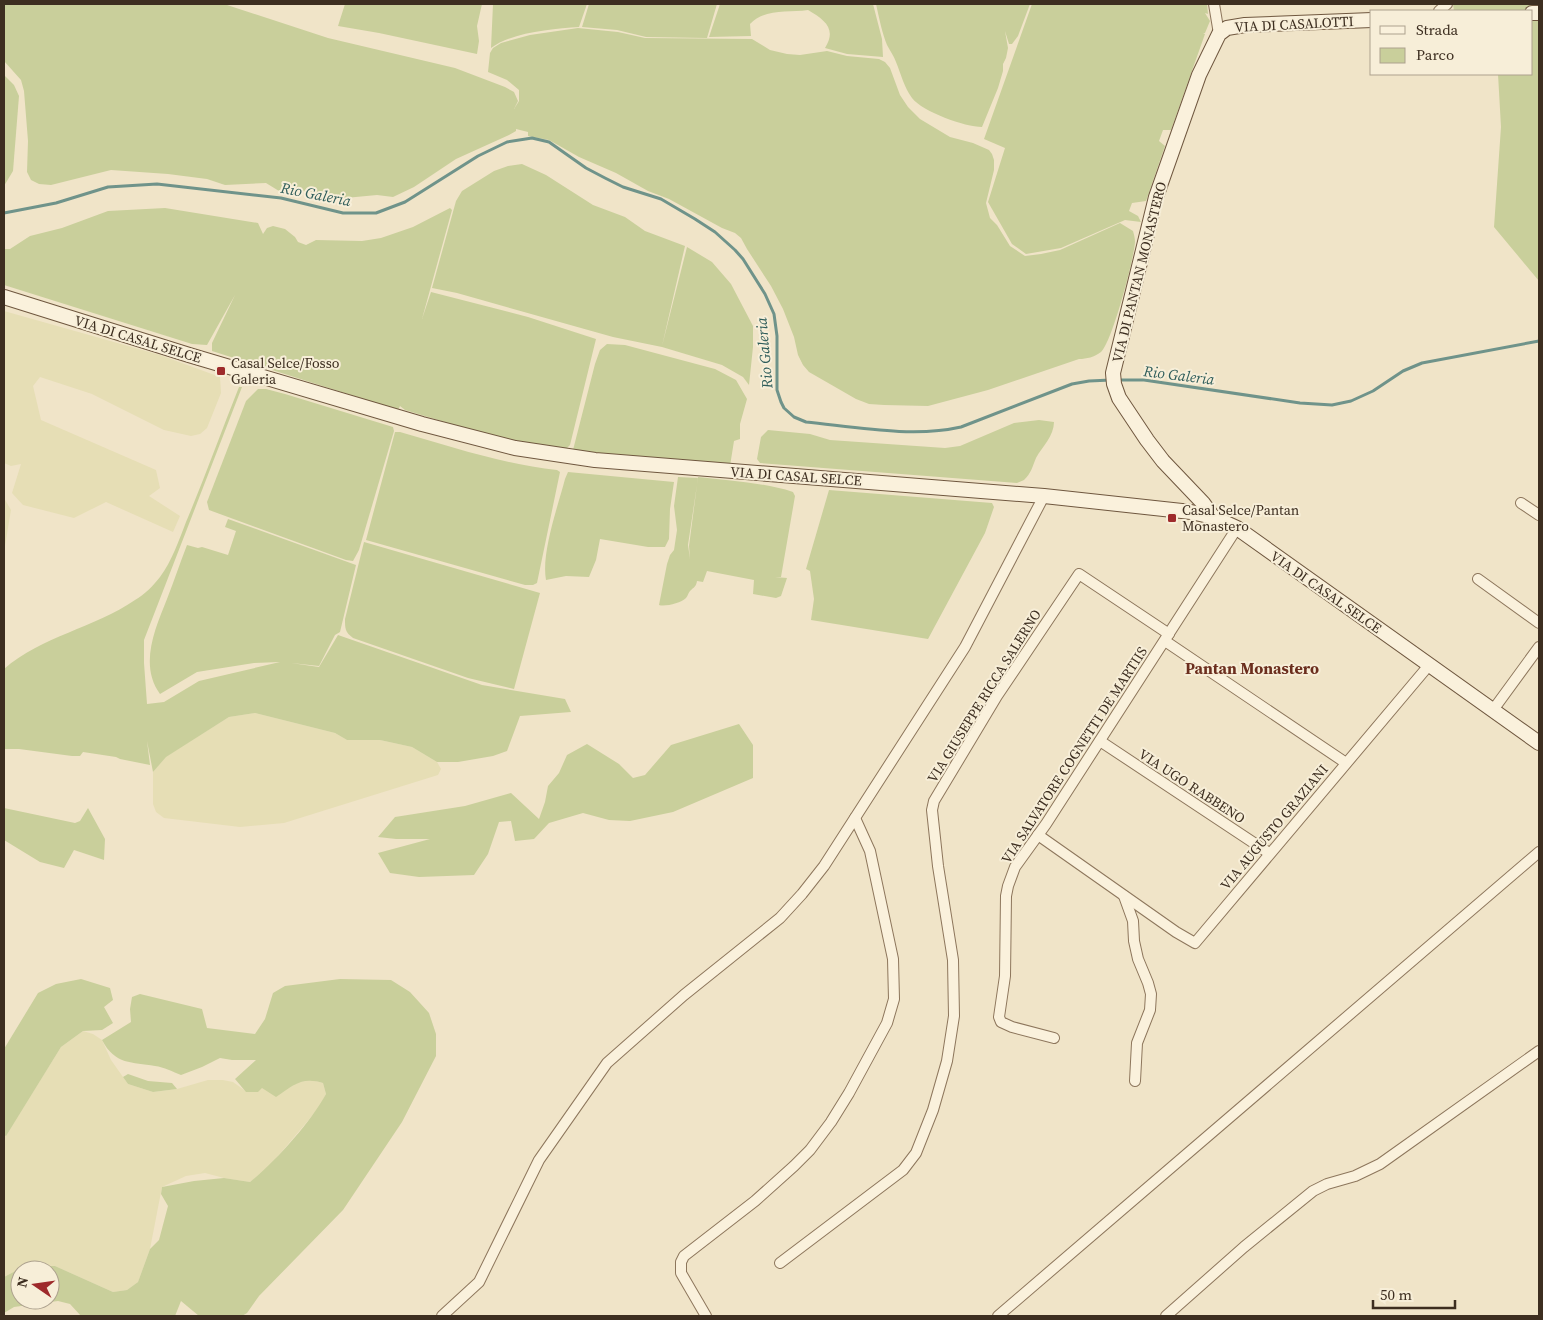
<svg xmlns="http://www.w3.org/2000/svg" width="1543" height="1320" font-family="'Source Serif 4',serif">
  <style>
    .farmland { fill: #e6deb5 }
    .green { fill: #c9cf9b; fill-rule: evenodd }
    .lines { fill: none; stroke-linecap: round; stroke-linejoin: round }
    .stream { stroke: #6f938a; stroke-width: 3 }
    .street-casing { stroke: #8d765c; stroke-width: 12 }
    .secondary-casing { stroke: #6f573f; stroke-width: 16 }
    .street { stroke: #faf1dc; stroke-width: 10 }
    .secondary { stroke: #faf1dc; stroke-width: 14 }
    .poi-dot { fill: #9e2a2b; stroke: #f7eed8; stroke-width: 2 }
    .labels { text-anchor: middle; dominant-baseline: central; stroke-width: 4; stroke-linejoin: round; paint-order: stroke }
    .street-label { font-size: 14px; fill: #3d2e20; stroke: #f7eed8 }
    .poi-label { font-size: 14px; fill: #3d2e20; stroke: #f7eed8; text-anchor: start }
    .water-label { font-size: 15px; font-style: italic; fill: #2f5d5a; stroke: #f7eed8 }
    .quarter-label { font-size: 16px; font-weight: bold; fill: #6b2e1e; stroke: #f7eed8 }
  </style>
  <rect width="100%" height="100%" fill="#f0e4c8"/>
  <g class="farmland">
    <polygon points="4,311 160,355 220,377 221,393 207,428 200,434 191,436 164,430 92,394 40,377 33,386 41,420 156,470 160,488 149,496 180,516 173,532 106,502 74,518 23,505 12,493 21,464 11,466 4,463"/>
    <polygon points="4,498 11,510 4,552"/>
    <polygon points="255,713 335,733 347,740 380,740 412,747 437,762 441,769 438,775 284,823 240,827 164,818 156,812 153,804 153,772 165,757 229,717"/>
    <polygon points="83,1031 93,1034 102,1040 111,1060 128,1084 153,1092 177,1089 208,1080 223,1080 233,1082 247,1092 262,1088 289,1088 299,1082 312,1080 323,1083 326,1094 320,1106 306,1123 267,1169 250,1182 224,1178 205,1173 186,1176 162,1187 150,1249 138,1282 127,1290 113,1292 55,1266 25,1266 4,1277 4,1138 61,1047"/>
  </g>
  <g class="green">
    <path d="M4,4H224L328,38L455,68L505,87L514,92L518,101L514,109L519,101V90L507,80L488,72L490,53L493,48L501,43L530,35L578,28L618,32L645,38L752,39L770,50L787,54L800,55L827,51L847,56L879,59L885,62L890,68L900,95L908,107L920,119L950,137L973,143L989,150L992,154L994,160V170L986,203L990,218L997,225L1010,246L1025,256L1041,254L1060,250L1120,223L1133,231C1134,235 1135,238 1135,242C1134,259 1112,343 1101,352C1094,357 1087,359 1079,359L988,390L928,406L884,405L869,404L856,399L809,372L803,365L798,355L794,337L783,309L771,286L747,249L741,238L735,233L722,228L669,199L648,191L616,173L579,157L549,140L528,136V132L516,129V131L509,135L456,159L414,187L393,197L377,195L345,198L316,194L294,189L279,191L266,183L225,185L207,179L168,174L111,170L51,185L39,184L31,180L27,172L28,141L24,91L21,80L4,61Z"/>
    <polygon points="345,4 482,4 477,26 479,41 477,54 379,33 338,26"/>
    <path d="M493,4H587L579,27C553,29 512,32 491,48Z"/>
    <polygon points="589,4 717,4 707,38 646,37 617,30 582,27"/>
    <path d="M720,4H873L882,39L883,57L847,54L825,48C837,29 825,20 808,10C788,13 765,8 750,24L751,36L709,37Z"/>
    <path d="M876,4H1030L1018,36L1012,44H1009L1005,31L1008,48L1006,58L1003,64V71L998,88L982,127C965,127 923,112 912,98C904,87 901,74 896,62C894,56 890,51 887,45C882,33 879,17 876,4Z"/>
    <polygon points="1032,4 1207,4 1208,14 1205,13 1210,21 1205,33 1203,33 1205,34 1171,130 1163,130 1159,141 1165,146 1146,201 1132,203 1129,211 1138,216 1141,222 1125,220 1061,248 1026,254 1012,244 988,202 1005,148 984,139"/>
    <polygon points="1453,4 1539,4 1539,281 1494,227 1501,127 1498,74 1532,74 1532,11 1495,11 1494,10 1454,11"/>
    <polygon points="4,75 14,85 19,96 13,171 4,186"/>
    <polygon points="522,164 546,175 593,205 625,217 645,231 685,246 662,346 687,247 712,262 731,284 753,326 753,347 749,385 743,377 722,365 662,347 613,337 457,293 432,288 456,201 462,191 494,171 508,166"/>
    <polygon points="165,208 258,223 263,234 267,228 273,226 285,229 295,237 298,242 306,245 316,240 362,241 381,238 413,227 450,208 452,210 422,319 431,292 528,317 596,339 570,445 566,449 494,437 405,410 400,406 398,410 212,351 212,343 235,295 207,345 192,344 4,285 4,249 10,249 30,236 62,228 108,211"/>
    <polygon points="607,344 625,345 715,369 736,380 747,399 740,424 740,439 734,441 730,466 625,459 573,450 595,364 600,350"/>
    <path d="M239,387H242L144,640V663L147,704L164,702L199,681L280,662L254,663L197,672L160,694C139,665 155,629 167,599C174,581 180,563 187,545L198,548L202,547L228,555L236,531L225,527L228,519L356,565L340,632L335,635L319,666L291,663L319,667L338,635L482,685L565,699L571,712L520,716L507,751L493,756L458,762H437L412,747L380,740H347L335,733L255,713L229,717L166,757L153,772L147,741L150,765L120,759L116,757L83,752L80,756H72L19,749H4V669C42,636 94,628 135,600C145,594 153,586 160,577C172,561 179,540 186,522C205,477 221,432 239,387Z"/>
    <polygon points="258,389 266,389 285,394 393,427 394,431 359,550 353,561 346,560 209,510 207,502 246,401"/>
    <path d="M1039,420L1054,422C1054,436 1042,447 1036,458C1033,465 1031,474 1024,480C1022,481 1019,482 1017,483L760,463L757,459L761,437L768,430L810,434L830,440L945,448L960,446L1014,423Z"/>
    <path d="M395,432H400C452,447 503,464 557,470L560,472L537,583L533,585H525L366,540Z"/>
    <path d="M568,472L674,482L670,509L669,539L665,547H648L600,539L596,560L589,577L566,576L546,580C541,553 558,506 565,479Z"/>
    <path d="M678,477L698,478L688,545L690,559L689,546L698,477C729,481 763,482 793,492L795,496L781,577H775L787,578L781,596L776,598L753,594L754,580L707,571L703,582L697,581C696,587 694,587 690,591C688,593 688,596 686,598C681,603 665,607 659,605L667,564L670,555L674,550L677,530L674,506Z"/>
    <polygon points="829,490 992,503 994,507 985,533 928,639 811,620 814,599 810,571 806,569"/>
    <path d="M364,542L540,593L514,689L468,678L353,638C345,632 345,629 345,619Z"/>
    <polygon points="739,724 753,745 753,778 673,812 630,821 609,820 583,813 549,823 534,839 515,841 511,821 499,822 488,854 474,875 419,877 390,873 378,853 430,839 396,839 378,837 395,817 465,806 511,793 539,819 545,802 548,786 559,773 567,755 587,744 619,764 633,778 645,775 671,745"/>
    <polygon points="4,808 75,823 80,821 88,808 105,839 104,860 74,850 64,868 40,862 4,840"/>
    <polygon points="81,979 110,988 113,1000 104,1007 113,1023 102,1030 83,1031 61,1047 6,1136 4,1135 4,1049 38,993 56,984"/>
    <path d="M340,979L391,980L410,992L429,1013L436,1034V1056L402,1122L343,1210L259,1296L247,1313L242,1316H199L181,1301L175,1316H143V1315L138,1316H81L70,1304L58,1301L14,1307L4,1313V1277L25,1266H55L113,1292L127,1290L138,1282L150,1249L159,1240L168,1206L161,1194L162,1187L194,1181L224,1178L250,1182C275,1162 310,1123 326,1094L323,1083C302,1076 292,1086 276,1097L262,1088L258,1092H246L235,1079L256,1060H232L220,1058L202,1067L181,1075C173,1072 164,1067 155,1066C132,1062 115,1065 102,1040L131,1022L130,1009L132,997L140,994L202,1009L207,1028L255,1034L265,1019L273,993L285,986ZM20,1270H50V1300H20Z"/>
    <polygon points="128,1074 148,1081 172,1083 177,1089 153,1092 128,1084 123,1077"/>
  </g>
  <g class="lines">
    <g class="stream">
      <path d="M4,213L56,203L108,187L157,184L281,198L343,213H376L405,202L478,156L507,142L532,138L549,142L586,168L605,178L623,187L661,199L695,219L715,232L735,250L743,259L765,294L774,314L777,336V390L781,402L784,408L794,417L806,422C855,427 913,438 961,427L1072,384L1089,381L1111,380"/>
      <polyline points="1117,380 1144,380 1300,403 1332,405 1351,401 1373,391 1403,371 1422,363 1539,341"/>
    </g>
    <defs>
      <g id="street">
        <polyline points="1214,4 1219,34"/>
        <polyline points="1439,11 1447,4"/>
        <polyline points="1521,503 1539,515"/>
        <polyline points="1478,579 1539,623"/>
        <polyline points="1165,641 1346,763"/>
        <polyline points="1493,710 1539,647"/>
        <polyline points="1100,741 1269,853"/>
        <polyline points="1038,835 1176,932 1195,943 1430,664"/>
        <polyline points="1124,896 1133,921 1134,941 1138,959 1148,983 1151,994 1150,1010 1137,1043 1135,1081"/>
        <polyline points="1054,1038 1012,1027 1001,1022 999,1017 1005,976 1006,896 1008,886 1015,867 1046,824 1237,528"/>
        <polyline points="780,1263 903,1170 916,1153 933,1110 947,1061 954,1016 953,960 938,866 932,810 934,801 997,696 1079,574 1169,634"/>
        <polyline points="442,1316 479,1282 539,1160 607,1063 684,995 780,918 802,894 824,866 965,647 1044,496"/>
        <polyline points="706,1316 681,1273 681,1262 684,1256 755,1201 794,1166 810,1150 831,1122 849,1093 887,1023 894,999 893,959 870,851 855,818"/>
        <polyline points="998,1316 1539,852"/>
        <polyline points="1166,1316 1244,1247 1313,1191 1327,1184 1355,1176 1380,1164 1539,1051"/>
      </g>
      <g id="secondary">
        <polyline points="1532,13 1539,13"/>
        <polyline points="4,297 189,355 422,424 515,448 595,460 1044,496 1191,512 1213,517 1237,528 1539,743"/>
        <polyline points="1213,517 1203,503 1163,461 1147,440 1119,398 1114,384 1113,373 1156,197 1199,75 1219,34 1227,28 1245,25 1372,20"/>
      </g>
    </defs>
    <use href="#street" class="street-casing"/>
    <use href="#secondary" class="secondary-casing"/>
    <use href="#street" class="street"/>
    <use href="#secondary" class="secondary"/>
  </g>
  <g class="poi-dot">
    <rect x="216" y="366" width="10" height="10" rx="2.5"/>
    <rect x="1167" y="513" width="10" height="10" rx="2.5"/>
  </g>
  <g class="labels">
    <g class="street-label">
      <text transform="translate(1294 24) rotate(-3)">VIA DI CASALOTTI</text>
      <text transform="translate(1139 272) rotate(-76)">VIA DI PANTAN MONASTERO</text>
      <text transform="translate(138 339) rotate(17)">VIA DI CASAL SELCE</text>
      <text transform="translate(796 476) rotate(4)">VIA DI CASAL SELCE</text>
      <text transform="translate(1326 592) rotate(35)">VIA DI CASAL SELCE</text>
      <text transform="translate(984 696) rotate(-58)">VIA GIUSEPPE RICCA SALERNO</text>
      <text transform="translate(1074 755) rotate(-57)">VIA SALVATORE COGNETTI DE MARTIIS</text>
      <text transform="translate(1192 786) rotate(33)">VIA UGO RABBENO</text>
      <text transform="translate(1274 827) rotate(-50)">VIA AUGUSTO GRAZIANI</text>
    </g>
    <g class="poi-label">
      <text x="231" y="363">Casal Selce/Fosso<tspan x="231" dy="16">Galeria</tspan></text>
      <text x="1182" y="510">Casal Selce/Pantan<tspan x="1182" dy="16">Monastero</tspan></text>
    </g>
    <g class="water-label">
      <text transform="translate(316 194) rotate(11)">Rio Galeria</text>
      <text transform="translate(764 353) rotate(-95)">Rio Galeria</text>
      <text transform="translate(1179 375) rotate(7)">Rio Galeria</text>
    </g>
    <g class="quarter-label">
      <text x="1252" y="668">Pantan Monastero</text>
    </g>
  </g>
  <rect width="1543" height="1320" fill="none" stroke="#3d2e20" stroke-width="10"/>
  <rect x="1370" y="10" width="162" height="65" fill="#f7eed8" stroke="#ada18e"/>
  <rect x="1380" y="26" width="25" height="8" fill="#faf1dc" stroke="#ada18e"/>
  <text x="1416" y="35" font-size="15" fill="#3d2e20">Strada</text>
  <rect x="1380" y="48" width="25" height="15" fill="#c9cf9b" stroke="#ada18e"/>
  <text x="1416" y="60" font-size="15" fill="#3d2e20">Parco</text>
  <g transform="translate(35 1285) rotate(283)"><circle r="24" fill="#f7eed8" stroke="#ada18e"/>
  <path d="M0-4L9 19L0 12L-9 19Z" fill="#9e2a2b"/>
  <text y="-8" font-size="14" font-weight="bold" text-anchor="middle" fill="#3d2e20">N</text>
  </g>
  <path d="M1373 1300v8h82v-8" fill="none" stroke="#3d2e20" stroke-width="2.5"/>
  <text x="1380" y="1300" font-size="15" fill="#3d2e20" stroke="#f7eed8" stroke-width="4" paint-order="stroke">50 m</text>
</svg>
